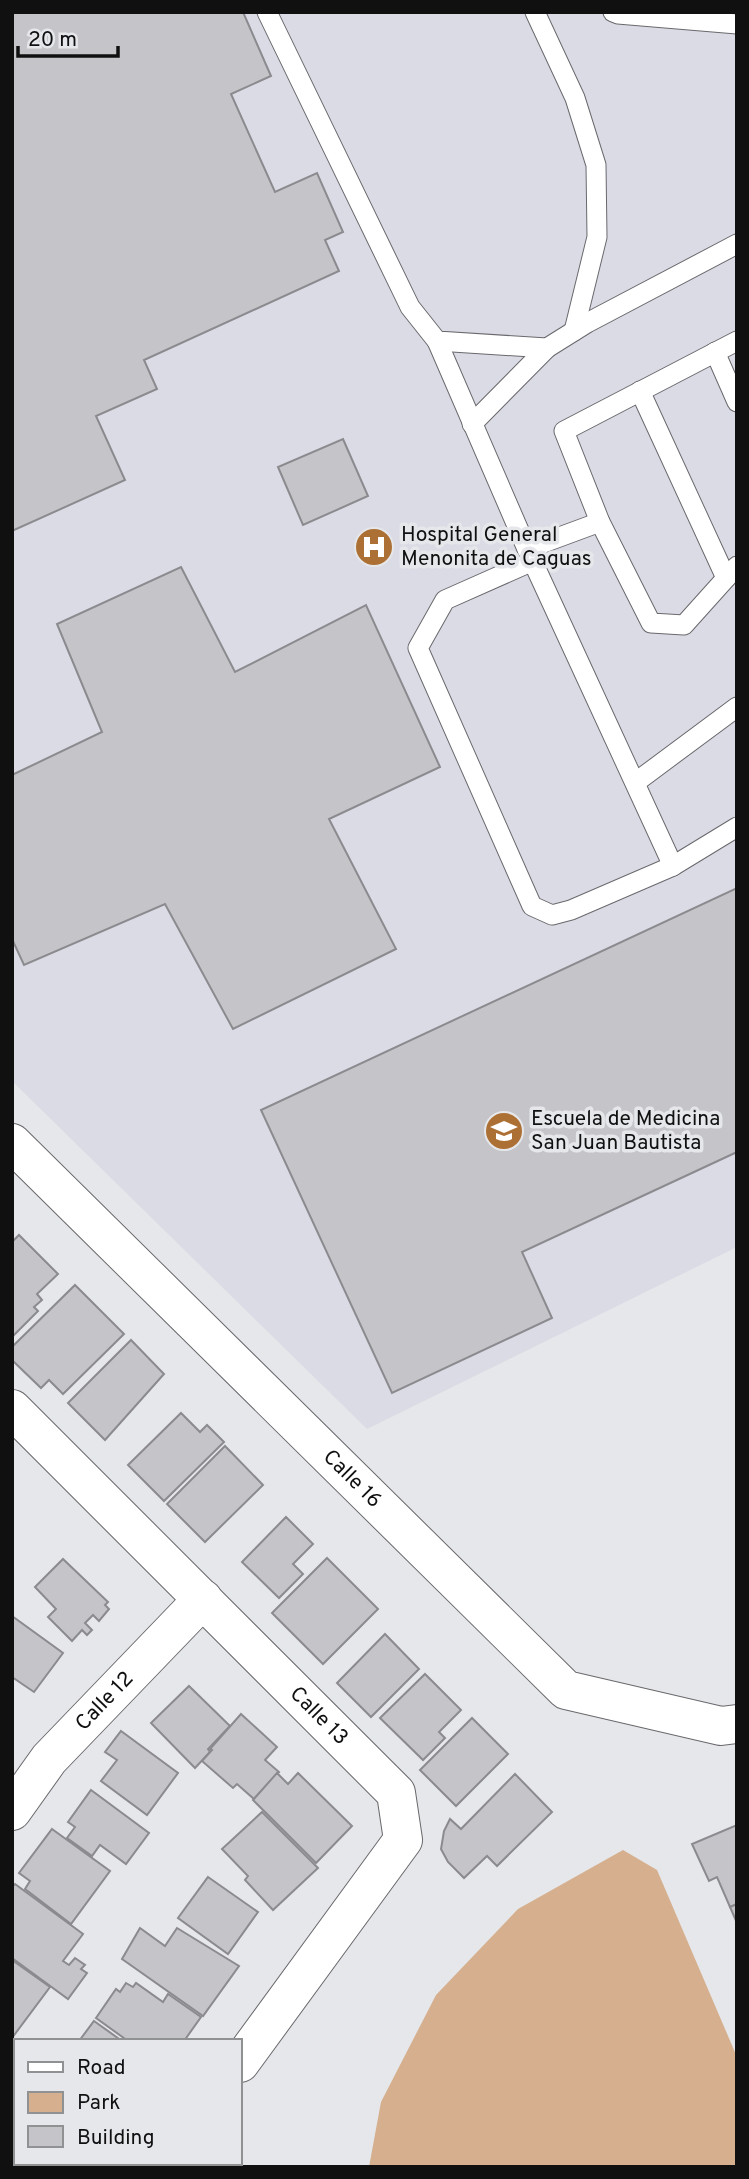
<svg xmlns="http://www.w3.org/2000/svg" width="749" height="2179" font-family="Overpass,sans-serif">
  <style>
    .built { fill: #dbdbe6 }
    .green { fill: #d5af8e }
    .building { fill: #c5c5c9; stroke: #8b8b8f; stroke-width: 2 }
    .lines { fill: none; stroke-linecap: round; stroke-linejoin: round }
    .lane-casing { stroke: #69696d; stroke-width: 21 }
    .street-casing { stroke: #69696d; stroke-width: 40 }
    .secondary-casing { stroke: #69696d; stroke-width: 40 }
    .lane { stroke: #fff; stroke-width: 19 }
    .street { stroke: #fff; stroke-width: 38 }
    .secondary { stroke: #fff; stroke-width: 38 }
    .labels { text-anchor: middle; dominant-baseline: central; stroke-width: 7; stroke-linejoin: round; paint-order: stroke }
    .poi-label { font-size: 21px; fill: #101011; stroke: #e6e7ea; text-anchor: start }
    .street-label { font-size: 21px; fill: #101011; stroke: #e6e7ea }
  </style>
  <rect width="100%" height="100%" fill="#e6e7ea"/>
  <polygon class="built" points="12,12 737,12 737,1247 367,1429 12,1081"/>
  <polygon class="green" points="623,1850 657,1870 737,2057 737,2167 369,2167 381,2102 436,1995 518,1909"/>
  <g class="building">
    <polygon points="12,12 243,12 271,76 231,94 275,192 317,173 343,232 325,240 339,271 144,360 157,389 96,416 125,480 12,531"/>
    <polygon points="343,439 368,496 303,525 278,467"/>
    <polygon points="181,567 235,672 366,605 440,767 329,819 396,949 233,1029 165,904 24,965 12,939 12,775 102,732 57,624"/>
    <polygon points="737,888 737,1152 522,1252 552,1318 392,1393 261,1110"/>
    <polygon points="19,1235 58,1274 37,1294 42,1300 34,1307 38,1311 12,1337 12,1242"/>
    <polygon points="75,1285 124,1334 63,1394 49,1380 41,1388 12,1360 12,1347"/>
    <polygon points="131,1340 164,1374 105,1440 68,1403"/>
    <polygon points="181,1413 200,1432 207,1425 224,1442 164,1501 128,1465"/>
    <polygon points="225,1446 263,1485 205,1542 167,1504"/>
    <polygon points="286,1517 313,1544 293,1564 303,1574 279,1598 242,1562"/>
    <polygon points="327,1558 378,1609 323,1664 272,1613"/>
    <polygon points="63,1559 108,1602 105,1605 109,1609 99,1621 93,1615 85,1623 92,1630 87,1635 82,1630 72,1641 48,1617 56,1609 35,1587"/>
    <polygon points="12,1616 63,1653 34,1692 12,1677"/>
    <polygon points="385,1634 419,1669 371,1717 337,1683"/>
    <polygon points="425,1674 461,1710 439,1732 445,1738 423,1760 380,1718"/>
    <polygon points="189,1686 230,1726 208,1749 210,1752 195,1768 151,1723"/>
    <polygon points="241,1714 277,1747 265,1760 279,1772 254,1799 237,1784 233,1788 202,1761 212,1750 210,1749"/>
    <polygon points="472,1718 508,1754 456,1806 420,1770"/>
    <polygon points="121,1731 178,1773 147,1815 101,1781 117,1760 105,1752"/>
    <polygon points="277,1773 288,1784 298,1773 352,1826 316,1863 253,1800"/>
    <polygon points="515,1774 552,1812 497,1866 487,1856 464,1878 448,1862 441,1849 444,1831 450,1819 461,1829"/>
    <polygon points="91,1790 149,1833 126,1864 100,1845 92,1856 67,1838 75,1827 68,1822"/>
    <polygon points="262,1812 318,1868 273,1910 245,1880 248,1876 222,1849"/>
    <polygon points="737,1825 737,1904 730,1907 717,1877 709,1881 692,1844"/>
    <polygon points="52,1829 110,1871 71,1924 25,1889 30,1881 19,1873"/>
    <polygon points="208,1877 258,1912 228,1954 178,1918"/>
    <polygon points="15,1884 83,1934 63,1961 69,1965 75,1958 85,1965 81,1969 87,1973 68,1999 12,1958 12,1887"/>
    <polygon points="737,1904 737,1923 730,1907"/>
    <polygon points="140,1928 165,1946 177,1928 239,1966 203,2016 122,1959"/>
    <polygon points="12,1960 50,1987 12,2038"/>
    <polygon points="126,1983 133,1987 136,1983 163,2002 168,1994 201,2017 184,2041 128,2041 96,2018 116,1989 120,1992"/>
    <polygon points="94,2021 122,2041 79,2041"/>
    <polygon points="16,2133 16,2163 73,2163 78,2167 12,2167 12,2138"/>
    <polygon points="75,2163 94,2163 92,2167 80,2167"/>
  </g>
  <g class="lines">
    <defs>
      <g id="lane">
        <polyline points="267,12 410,307 437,341 547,348 587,323 737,244"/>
        <polyline points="535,12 575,98 596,165 597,237 574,331"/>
        <polyline points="613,12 618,14 737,24"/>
        <polyline points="437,341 527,549 673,866 737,827"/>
        <polyline points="737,341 564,431 600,522 651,623 684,625 737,566"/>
        <polyline points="715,352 737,402"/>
        <polyline points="640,391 726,578"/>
        <polyline points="472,424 547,348"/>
        <polyline points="527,549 600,522"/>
        <polyline points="533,561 445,600 418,648 532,906 552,915 571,910 673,866"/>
        <polyline points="636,782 737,707"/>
      </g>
      <g id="street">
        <path id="s1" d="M12,1409L396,1793L403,1840L240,2063"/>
        <path id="s2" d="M12,1811L49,1759L203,1599"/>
        <polyline points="164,2167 166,2163"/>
      </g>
      <g id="secondary">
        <path id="s3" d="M12,1143L566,1690L721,1726L737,1724"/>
      </g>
    </defs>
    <use href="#lane" class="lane-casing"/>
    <use href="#street" class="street-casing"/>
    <use href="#secondary" class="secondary-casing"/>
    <use href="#lane" class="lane"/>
    <use href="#street" class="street"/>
    <use href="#secondary" class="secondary"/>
  </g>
  <defs>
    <symbol id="hospital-disc" viewBox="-11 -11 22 22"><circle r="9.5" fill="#ad7034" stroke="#e6e7ea"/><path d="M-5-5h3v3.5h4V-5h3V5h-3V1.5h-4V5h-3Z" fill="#fff"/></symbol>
    <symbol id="school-disc" viewBox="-11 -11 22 22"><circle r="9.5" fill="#ad7034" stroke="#e6e7ea"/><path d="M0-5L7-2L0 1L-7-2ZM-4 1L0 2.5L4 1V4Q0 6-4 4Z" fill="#fff"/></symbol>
  </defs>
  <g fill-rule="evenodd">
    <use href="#hospital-disc" x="352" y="525" width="44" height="44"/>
    <use href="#school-disc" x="482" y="1109" width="44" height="44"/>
  </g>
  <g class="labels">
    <g class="poi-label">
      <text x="401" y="535">Hospital General<tspan x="401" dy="24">Menonita de Caguas</tspan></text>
      <text x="531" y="1119">Escuela de Medicina<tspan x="531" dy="24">San Juan Bautista</tspan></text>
    </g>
    <g class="street-label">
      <text stroke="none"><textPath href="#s3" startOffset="478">Calle 16</textPath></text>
      <text stroke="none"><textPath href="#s2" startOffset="144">Calle 12</textPath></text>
      <text stroke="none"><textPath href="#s1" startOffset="434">Calle 13</textPath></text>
    </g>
  </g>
  <rect width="749" height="2179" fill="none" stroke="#101011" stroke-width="28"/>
  <rect x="14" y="2039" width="228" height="126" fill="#e6e7ea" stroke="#909193" stroke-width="2"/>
  <rect x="28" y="2062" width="35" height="10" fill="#ffffff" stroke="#909193" stroke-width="2"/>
  <text x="77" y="2074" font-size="21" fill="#101011">Road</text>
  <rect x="28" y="2092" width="35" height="21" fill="#d5af8e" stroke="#909193" stroke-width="2"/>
  <text x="77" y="2109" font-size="21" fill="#101011">Park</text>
  <rect x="28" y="2126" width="35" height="21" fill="#c5c5c9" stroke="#909193" stroke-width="2"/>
  <text x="77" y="2144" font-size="21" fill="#101011">Building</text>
  <path d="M18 46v10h100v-10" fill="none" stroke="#101011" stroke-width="3.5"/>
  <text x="28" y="46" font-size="21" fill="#101011" stroke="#e6e7ea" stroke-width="5" paint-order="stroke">20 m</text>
</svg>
